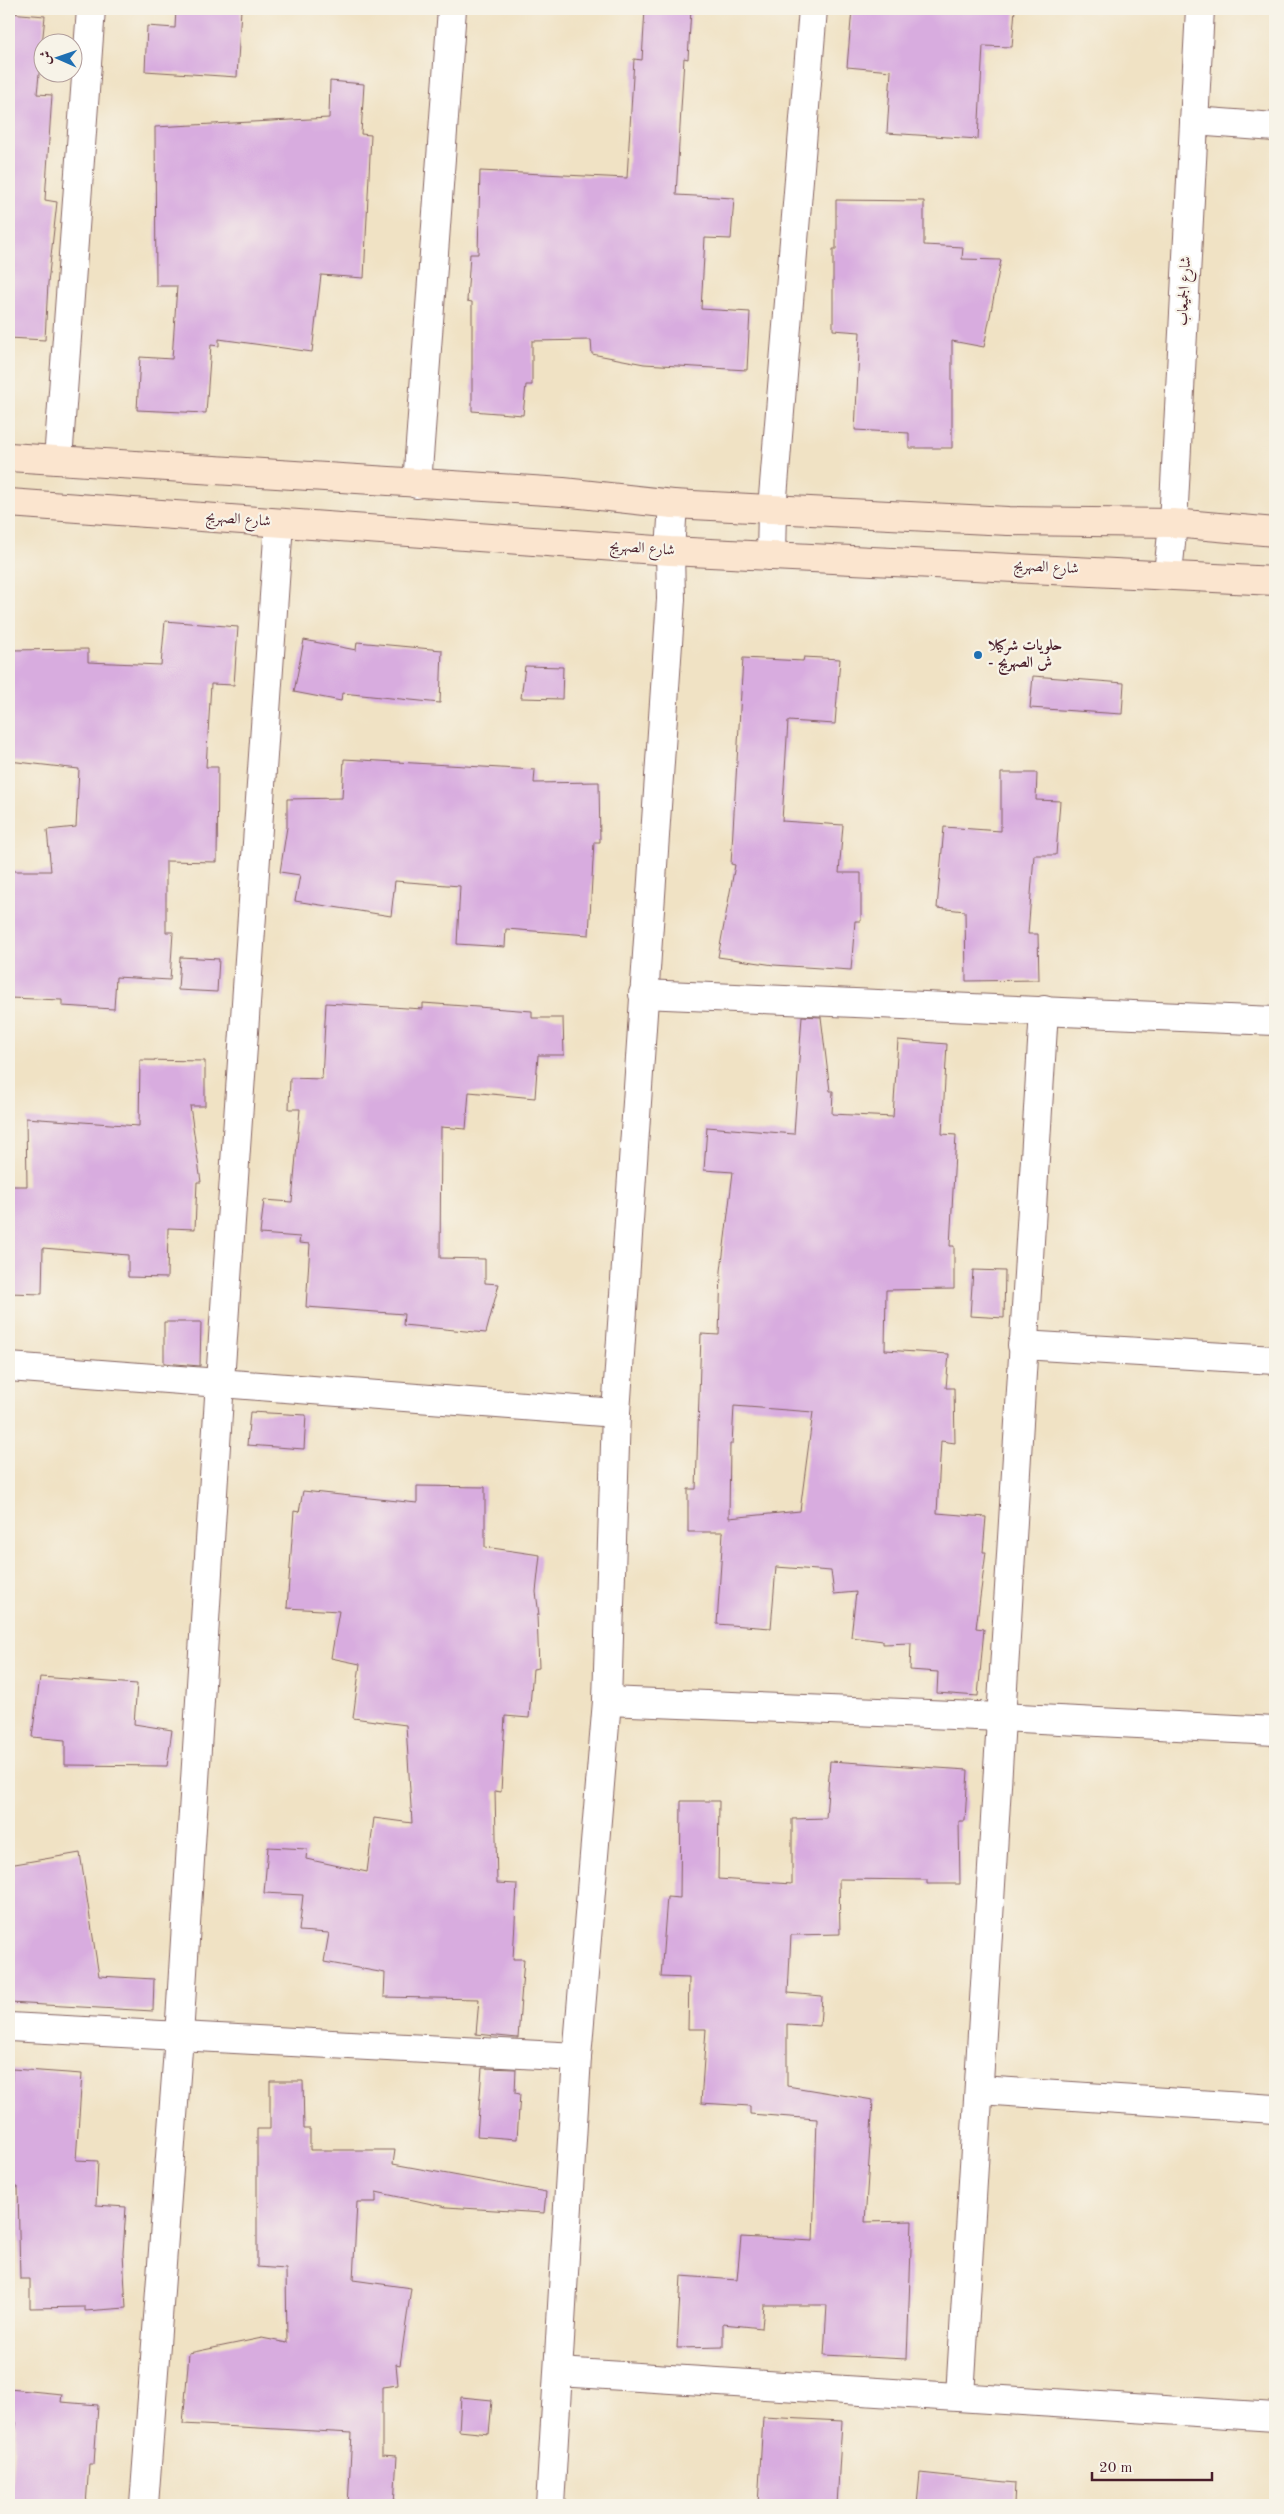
<svg xmlns="http://www.w3.org/2000/svg" width="1284" height="2514" font-family="'Old Standard TT',Amiri,serif">
  <style>
    .building { fill: #d8acdf; fill-rule: evenodd }
    .lines { fill: none; stroke-linecap: round; stroke-linejoin: round }
    .minor-casing { stroke: #846361; stroke-width: 30 }
    .tertiary-casing { stroke: #846361; stroke-width: 30 }
    .secondary-casing { stroke: #846361; stroke-width: 30 }
    .minor { stroke: #fff; stroke-width: 28 }
    .tertiary { stroke: #fff; stroke-width: 28 }
    .secondary { stroke: #fbe5cf; stroke-width: 28 }
    .poi-dot { fill: #1f6fb2; stroke: #f7f3e8; stroke-width: 2 }
    .labels { text-anchor: middle; dominant-baseline: central; stroke-width: 4.5; stroke-linejoin: round; paint-order: stroke }
    .street-label { font-size: 15px; fill: #4a1f2b; stroke: #f7f3e8 }
    .poi-label { font-size: 15px; font-weight: bold; fill: #4a1f2b; stroke: #f7f3e8; text-anchor: start }
  </style>
  <rect width="100%" height="100%" fill="#f7f3e8"/>
  <filter id="ink" filterUnits="userSpaceOnUse"><feTurbulence type="fractalNoise" baseFrequency=".02" numOctaves="2"/><feDisplacementMap in="SourceGraphic" scale="10" xChannelSelector="R" yChannelSelector="G"/><feConvolveMatrix kernelMatrix="1 2 1 2 8 2 1 2 1" color-interpolation-filters="sRGB"/></filter>
  <filter id="wash" filterUnits="userSpaceOnUse"><feTurbulence type="fractalNoise" baseFrequency=".0096" numOctaves="4" result="noise"/><feDisplacementMap in="SourceGraphic" scale="20" xChannelSelector="R" yChannelSelector="G"/><feGaussianBlur stdDeviation="1.12" result="paint"/><feColorMatrix in="noise" values="0 0 0 0 0 0 0 0 0 0 0 0 0 0 0 0 0 1.4 0 .05"/><feComposite in="paint" operator="in"/></filter>
  <g filter="url(#wash)">
    <rect width="100%" height="100%" fill="#f0e2c4"/>
    <g id="blocks">
      <g class="building">
        <polygon points="176,9 241,9 237,77 145,71 147,26 175,28"/>
        <polygon points="645,9 691,9 688,59 684,58 676,195 734,198 731,239 705,238 701,309 750,312 747,370 644,364 592,354 591,340 532,341 532,385 526,385 523,415 472,411 472,302 467,301 470,254 478,254 480,171 627,178 634,59 642,60"/>
        <polygon points="852,9 1015,9 1012,47 983,46 978,139 887,133 891,71 847,67"/>
        <polygon points="9,13 45,16 37,94 52,95 45,200 57,202 48,283 45,340 9,338"/>
        <polygon points="330,81 364,84 361,134 371,135 364,278 321,275 312,352 219,339 219,346 211,345 206,413 137,410 140,357 172,359 177,286 156,286 155,127 329,118"/>
        <polygon points="836,200 924,201 924,245 963,247 962,259 1001,260 984,347 952,341 952,448 909,448 909,433 855,430 860,332 833,330 833,249 836,249"/>
        <polygon points="165,621 238,627 234,685 211,684 206,767 218,767 217,862 166,861 166,932 173,932 170,980 116,977 114,1009 62,1006 62,1000 9,998 9,871 51,871 47,830 76,827 79,769 9,761 9,650 88,649 88,662 161,665"/>
        <polygon points="304,640 356,650 357,642 442,650 440,703 342,693 341,701 294,692"/>
        <polygon points="804,657 840,659 835,724 788,721 782,821 843,825 839,873 861,873 861,921 855,921 851,970 774,965 718,957 735,865 731,864 743,658 803,661"/>
        <polygon points="525,666 563,667 562,699 521,698"/>
        <polygon points="1033,676 1124,683 1122,714 1030,708"/>
        <polygon points="344,759 535,770 534,783 599,782 600,842 594,842 589,935 506,929 505,947 457,944 460,886 395,881 391,916 295,901 300,875 280,872 287,827 287,799 342,798"/>
        <polygon points="1001,773 1037,773 1036,800 1060,801 1056,855 1034,855 1028,934 1038,934 1039,980 966,981 965,911 937,908 944,827 1001,831"/>
        <polygon points="180,957 219,959 217,992 178,990"/>
        <polygon points="326,1003 423,1009 423,1003 532,1011 532,1018 563,1018 564,1055 538,1055 535,1098 469,1092 466,1129 441,1127 440,1258 485,1259 485,1283 499,1284 486,1333 403,1325 404,1314 306,1307 310,1244 299,1243 300,1237 260,1234 264,1200 292,1202 300,1109 289,1109 290,1078 322,1079"/>
        <path d="M802,1016L821,1017L830,1091H833L832,1114L893,1117L898,1040L947,1044L942,1134L956,1135L950,1246H954V1289L886,1290L885,1350L949,1354L946,1388H954L955,1443L941,1441L937,1513L986,1517L983,1552H986L976,1628L984,1629L978,1696L937,1693L938,1672L910,1670L911,1643L883,1644V1641L851,1637L856,1592L834,1594L831,1571L776,1567L771,1628L717,1624L723,1532H688V1489H696L701,1334L719,1335L721,1271L733,1172L704,1170L707,1127L794,1134ZM734,1406L813,1412L800,1511L729,1518L730,1444H732Z"/>
        <polygon points="140,1060 205,1061 205,1106 190,1106 201,1182 197,1182 195,1229 168,1228 167,1278 128,1277 128,1255 43,1248 42,1294 9,1293 10,1186 27,1186 26,1118 139,1126"/>
        <polygon points="973,1270 1005,1271 1004,1318 970,1316"/>
        <polygon points="164,1322 201,1322 200,1366 164,1363"/>
        <polygon points="250,1412 306,1415 304,1449 247,1445"/>
        <polygon points="417,1486 485,1487 485,1547 540,1555 536,1592 539,1615 537,1615 539,1668 533,1669 529,1718 505,1716 501,1792 495,1791 497,1883 517,1884 513,1959 524,1959 518,2038 476,2034 479,1999 384,1997 385,1973 324,1962 329,1933 299,1931 303,1895 264,1893 268,1847 307,1849 306,1859 367,1872 374,1818 412,1823 406,1725 353,1718 360,1664 331,1658 339,1611 287,1608 294,1511 299,1512 303,1491 417,1503"/>
        <polygon points="40,1677 137,1684 134,1724 172,1730 167,1766 65,1765 65,1740 32,1737"/>
        <polygon points="830,1761 968,1770 965,1821 959,1821 960,1884 927,1884 927,1880 839,1879 840,1934 791,1935 788,1993 822,1996 820,2026 787,2024 787,2086 873,2100 865,2222 912,2221 907,2359 824,2355 827,2305 764,2305 762,2328 723,2324 723,2347 677,2348 681,2276 737,2280 741,2237 813,2241 817,2119 750,2114 750,2106 701,2103 706,2029 688,2029 689,1978 661,1977 667,1897 680,1898 681,1801 719,1801 718,1879 792,1884 792,1819 826,1818"/>
        <polygon points="80,1853 99,1976 154,1979 153,2011 9,2003 9,1865"/>
        <polygon points="482,2068 516,2069 515,2093 520,2094 517,2139 477,2136"/>
        <polygon points="12,2069 82,2074 76,2160 98,2161 96,2205 126,2207 123,2253 126,2308 85,2311 85,2307 30,2308 30,2279 20,2279 18,2187 9,2187"/>
        <polygon points="270,2081 303,2081 304,2129 310,2129 310,2150 395,2150 393,2164 546,2192 544,2213 446,2207 376,2192 376,2202 357,2202 353,2280 411,2288 400,2365 396,2364 398,2385 382,2387 382,2455 397,2456 394,2505 348,2505 352,2433 183,2424 189,2353 262,2338 287,2343 286,2269 257,2267 257,2129 270,2129"/>
        <polygon points="9,2389 62,2394 61,2402 98,2405 94,2464 89,2464 86,2505 10,2505 16,2423 9,2422"/>
        <polygon points="461,2397 492,2400 489,2434 459,2431"/>
        <polygon points="763,2417 842,2421 837,2505 758,2505"/>
        <polygon points="920,2473 1015,2483 1014,2505 917,2505"/>
      </g>
    </g>
  </g>
  <g filter="url(#ink)">
    <use href="#blocks" fill-opacity="0" stroke="#846361" stroke-width="1"/>
    <g class="lines">
      <defs>
        <g id="minor">
          <polyline points="1194,121 1275,127"/>
          <polyline points="58,460 91,9"/>
          <polyline points="417,484 452,9"/>
          <polyline points="771,556 772,509 813,9"/>
          <polyline points="643,994 1275,1021"/>
          <polyline points="1022,1345 1275,1360"/>
          <polyline points="9,1367 616,1413"/>
          <polyline points="607,1701 1001,1717 1275,1731"/>
          <polyline points="9,2027 577,2057"/>
          <polyline points="979,2090 1275,2109"/>
          <polyline points="559,2372 1275,2417"/>
          <polyline points="960,2396 1044,1010"/>
          <polyline points="144,2505 179,2036 220,1381 279,523"/>
        </g>
        <g id="tertiary">
          <polyline points="1168,574 1173,523 1200,9"/>
          <polyline points="550,2505 577,2057 607,1701 616,1413 671,599 670,551 673,504"/>
        </g>
        <g id="secondary">
          <polyline points="9,457 563,492 673,504 1008,521 1173,523 1275,532"/>
          <polyline points="9,503 670,551 1275,581"/>
        </g>
      </defs>
      <use href="#minor" class="minor-casing"/>
      <use href="#tertiary" class="tertiary-casing"/>
      <use href="#secondary" class="secondary-casing"/>
      <use href="#minor" class="minor"/>
      <use href="#tertiary" class="tertiary"/>
      <use href="#secondary" class="secondary"/>
    </g>
  </g>
  <circle class="poi-dot" cx="978" cy="655" r="5"/>
  <g class="labels">
    <g class="street-label">
      <text transform="translate(1185 291) rotate(-87)">شارع الجميعاب</text>
      <text transform="translate(238 520) rotate(4)">شارع الصهريج</text>
      <text transform="translate(642 549) rotate(4)">شارع الصهريج</text>
      <text transform="translate(1046 568) rotate(3)">شارع الصهريج</text>
    </g>
    <g class="poi-label">
      <text x="988" y="646">حلويات شركيلا<tspan x="988" dy="17">- ش الصهريج</tspan></text>
    </g>
  </g>
  <rect width="1284" height="2514" fill="none" stroke="#f7f3e8" stroke-width="30"/>
  <g transform="translate(58 58) rotate(272)"><circle r="24" fill="#f7f3e8" stroke="#b29e9c"/>
  <path d="M0-4L9 19L0 12L-9 19Z" fill="#1f6fb2"/>
  <text y="-8" font-size="14" font-weight="bold" text-anchor="middle" fill="#4a1f2b">ش</text>
  </g>
  <path d="M1092 2472v8h120v-8" fill="none" stroke="#4a1f2b" stroke-width="2.5"/>
  <text x="1099" y="2472" font-size="15" fill="#4a1f2b" stroke="#f7f3e8" stroke-width="4" paint-order="stroke">20 m</text>
</svg>
